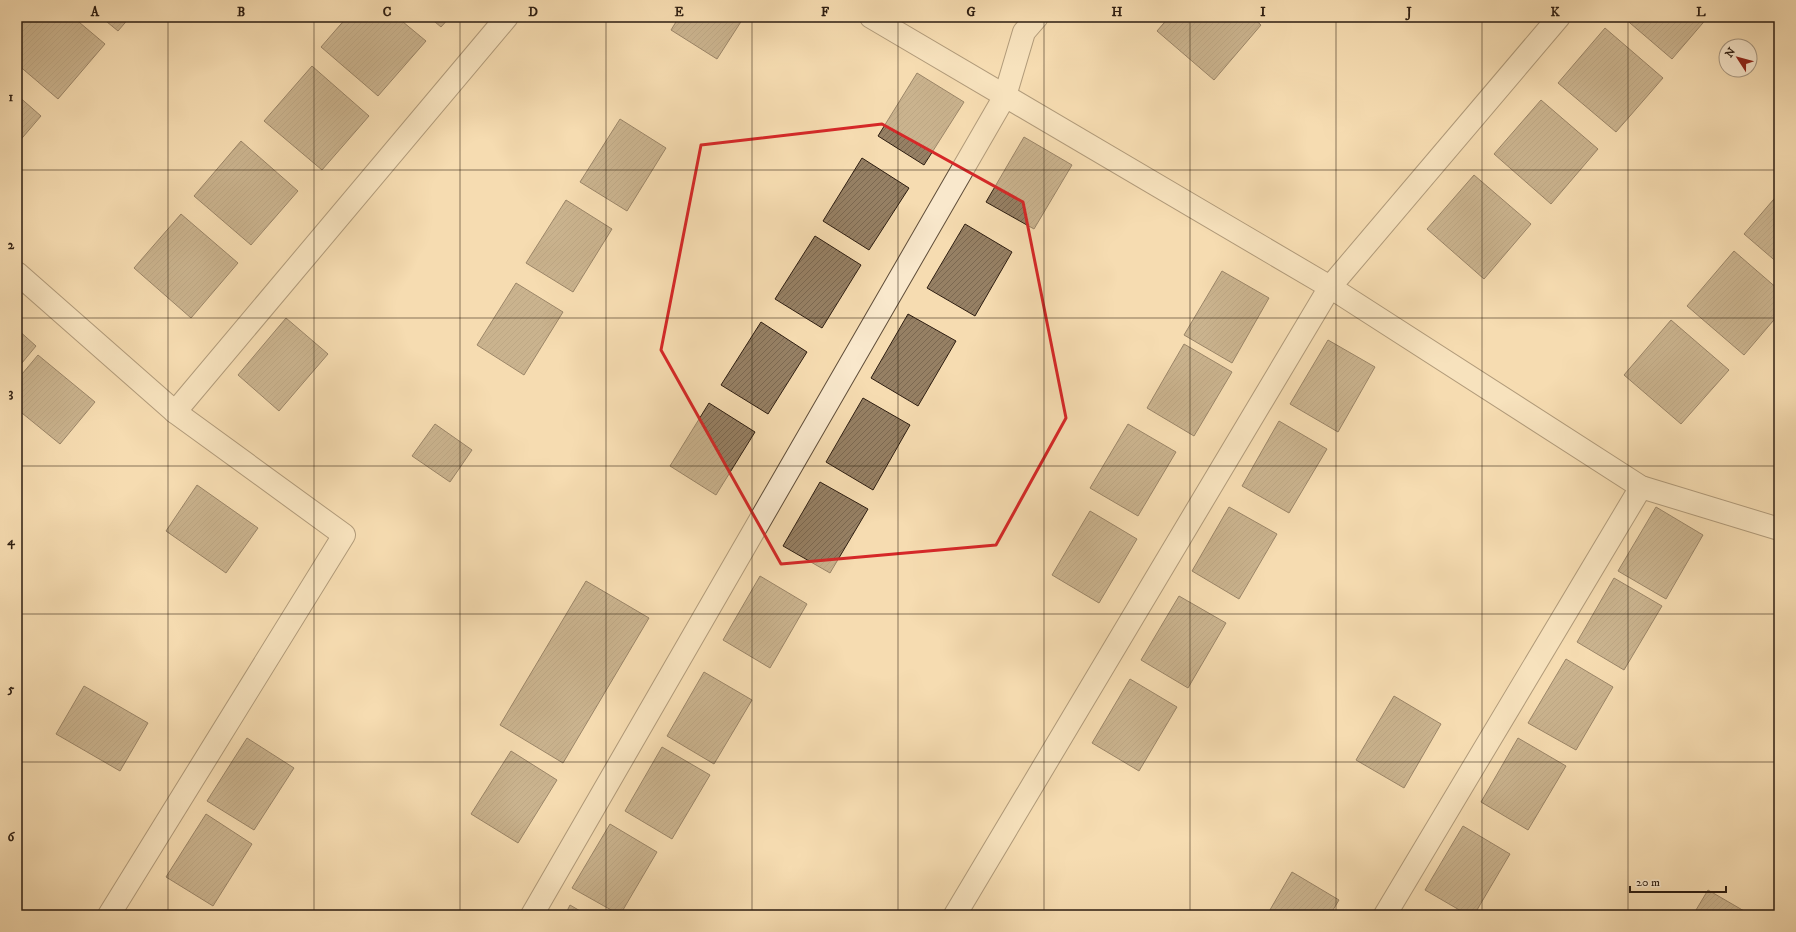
<svg xmlns="http://www.w3.org/2000/svg" width="1796" height="932" font-family="'IM FELL DW Pica',serif">
  <style>
    .building { fill: url(#building-hatch); stroke: #2d1d11 }
    .lines { fill: none; stroke-linecap: round; stroke-linejoin: round }
    .minor-casing { stroke: #5f4d39; stroke-width: 24 }
    .minor { stroke: #f9e8cc; stroke-width: 22 }
    .marked { fill: none; stroke: #d62828; stroke-width: 3; stroke-linejoin: round }
    .grid { fill: none; stroke: #2d1d11; stroke-width: 1; stroke-opacity: 0.55 }
    .neatline { fill: none; stroke: #2d1d11; stroke-width: 1.5 }
    .grid-label { font-size: 13px; text-anchor: middle; font-weight: bold; fill: #2d1d11 }
  </style>
  <defs>
    <pattern id="building-hatch" width="6" height="6" patternUnits="userSpaceOnUse"><rect width="6" height="6" fill="#968064"/><path d="M-1 1l2-2M0 6l6-6M5 7l2-2" fill="none" stroke="#7b6851"/></pattern>
  </defs>
  <rect width="100%" height="100%" fill="#f6dcb1"/>
  <filter id="stains"><feTurbulence type="fractalNoise" baseFrequency=".005" numOctaves="4"/><feColorMatrix values="0 0 0 0 .2 0 0 0 0 .09 0 0 0 0 .02 0 0 0 .5 -.17"/></filter>
  <radialGradient id="worn" r=".72"><stop offset=".6" stop-color="#630" stop-opacity="0"/><stop offset="1" stop-color="#630" stop-opacity=".3"/></radialGradient>
  <g class="building">
    <polygon points="28,17 73,17 105,44 58,99 17,64 17,29"/>
    <polygon points="101,17 130,17 118,31"/>
    <polygon points="347,17 397,17 426,41 378,96 321,47"/>
    <polygon points="429,17 450,17 441,27"/>
    <polygon points="679,17 744,17 717,59 671,30"/>
    <polygon points="1169,17 1252,17 1261,25 1214,80 1157,31"/>
    <polygon points="1623,17 1708,17 1672,59"/>
    <polygon points="1605,28 1663,78 1616,132 1558,83"/>
    <polygon points="312,66 369,116 322,170 264,121"/>
    <polygon points="917,73 964,102 924,165 878,136"/>
    <polygon points="17,95 41,116 17,144"/>
    <polygon points="1541,100 1598,149 1551,204 1494,154"/>
    <polygon points="620,119 666,148 627,211 580,182"/>
    <polygon points="1024,137 1072,165 1034,229 986,202"/>
    <polygon points="241,141 298,191 251,245 194,196"/>
    <polygon points="862,158 909,188 869,250 823,221"/>
    <polygon points="1474,175 1531,224 1484,279 1427,229"/>
    <polygon points="1779,193 1779,264 1744,234"/>
    <polygon points="566,200 612,229 573,292 526,263"/>
    <polygon points="181,214 238,263 191,318 134,268"/>
    <polygon points="965,224 1012,252 975,316 927,288"/>
    <polygon points="815,236 861,265 822,328 775,299"/>
    <polygon points="1734,251 1779,290 1779,314 1744,355 1687,306"/>
    <polygon points="1222,271 1269,298 1232,363 1184,335"/>
    <polygon points="516,283 563,312 524,375 477,345"/>
    <polygon points="908,314 956,341 918,406 871,378"/>
    <polygon points="286,318 328,354 279,411 238,375"/>
    <polygon points="1671,320 1729,370 1681,424 1624,375"/>
    <polygon points="761,322 807,352 768,414 721,385"/>
    <polygon points="17,329 36,346 17,369"/>
    <polygon points="1328,340 1375,367 1338,432 1290,404"/>
    <polygon points="1184,344 1232,372 1194,436 1147,408"/>
    <polygon points="38,355 95,402 60,444 17,409 17,380"/>
    <polygon points="863,398 910,425 873,490 826,462"/>
    <polygon points="709,403 755,432 716,495 670,466"/>
    <polygon points="1279,421 1327,449 1289,513 1242,486"/>
    <polygon points="435,424 472,450 450,482 412,456"/>
    <polygon points="1128,424 1176,452 1138,516 1090,488"/>
    <polygon points="820,482 868,509 830,573 783,546"/>
    <polygon points="197,485 258,528 226,573 166,531"/>
    <polygon points="1229,507 1277,534 1239,599 1192,571"/>
    <polygon points="1656,507 1703,535 1666,599 1618,571"/>
    <polygon points="1090,511 1137,539 1099,603 1052,575"/>
    <polygon points="760,576 807,604 770,668 723,640"/>
    <polygon points="1614,578 1662,606 1624,670 1577,642"/>
    <polygon points="586,581 649,618 563,763 500,725"/>
    <polygon points="1179,596 1226,623 1188,688 1141,660"/>
    <polygon points="1566,659 1613,687 1576,750 1528,723"/>
    <polygon points="704,672 752,700 714,764 667,736"/>
    <polygon points="1130,679 1177,707 1139,771 1092,743"/>
    <polygon points="84,686 148,723 120,771 56,734"/>
    <polygon points="1394,696 1441,724 1404,788 1356,760"/>
    <polygon points="247,738 294,768 254,830 207,801"/>
    <polygon points="1518,738 1566,766 1528,830 1481,802"/>
    <polygon points="662,747 710,775 672,839 625,811"/>
    <polygon points="511,751 557,780 518,843 471,814"/>
    <polygon points="206,814 252,844 213,906 166,877"/>
    <polygon points="610,824 657,852 620,915 572,888"/>
    <polygon points="1463,826 1510,854 1474,915 1468,915 1425,890"/>
    <polygon points="1292,872 1339,900 1330,915 1267,915"/>
    <polygon points="1708,890 1751,915 1693,915"/>
    <polygon points="570,905 587,915 565,915"/>
  </g>
  <g class="lines">
    <defs>
      <g id="minor">
        <polyline points="871,17 1330,287 1641,487 1779,529"/>
        <polyline points="17,273 175,412 344,535 109,915"/>
        <polyline points="175,412 507,17"/>
        <polyline points="532,915 1005,96 1024,32 1037,17"/>
        <polyline points="955,915 1330,287 1559,17"/>
        <polyline points="1385,915 1641,487"/>
      </g>
    </defs>
    <use href="#minor" class="minor-casing"/>
    <use href="#minor" class="minor"/>
  </g>
  <path d="M0 0H1796V932H0ZM882,124L1023,202L1066,418L996,545L781,564L661,350L701,145Z" fill="#f6dcb1" fill-opacity=".55" fill-rule="evenodd"/>
  <path class="marked" d="M882,124L1023,202L1066,418L996,545L781,564L661,350L701,145Z"/>
  <path class="grid" d="M168,17V915M314,17V915M460,17V915M606,17V915M752,17V915M898,17V915M1044,17V915M1190,17V915M1336,17V915M1482,17V915M1628,17V915M17,170H1779M17,318H1779M17,466H1779M17,614H1779M17,762H1779"/>
  <rect width="1796" height="932" fill="none" stroke="#f6dcb1" stroke-width="44"/>
  <g transform="translate(1738 58) rotate(306)"><circle r="19" fill="#f9e8cc" stroke="#a79781"/>
  <path d="M0-3L7 15L0 10L-7 15Z" fill="#8f2418"/>
  <text y="-6" font-size="11" font-weight="bold" text-anchor="middle" fill="#2d1d11">N</text>
  </g>
  <path d="M1630 886v6h96v-6" fill="none" stroke="#2d1d11" stroke-width="2"/>
  <text x="1636" y="886" font-size="12" fill="#2d1d11" stroke="#f9e8cc" stroke-width="3" paint-order="stroke">20 m</text>
  <rect x="22" y="22" width="1752" height="888" class="neatline"/>
  <g class="grid-label">
    <text x="95" y="16">A</text>
    <text x="241" y="16">B</text>
    <text x="387" y="16">C</text>
    <text x="533" y="16">D</text>
    <text x="679" y="16">E</text>
    <text x="825" y="16">F</text>
    <text x="971" y="16">G</text>
    <text x="1117" y="16">H</text>
    <text x="1263" y="16">I</text>
    <text x="1409" y="16">J</text>
    <text x="1555" y="16">K</text>
    <text x="1701" y="16">L</text>
    <text x="11" y="101">1</text>
    <text x="11" y="249">2</text>
    <text x="11" y="397">3</text>
    <text x="11" y="545">4</text>
    <text x="11" y="693">5</text>
    <text x="11" y="841">6</text>
  </g>
  <rect width="100%" height="100%" filter="url(#stains)"/>
  <rect width="100%" height="100%" fill="url(#worn)"/>
</svg>
